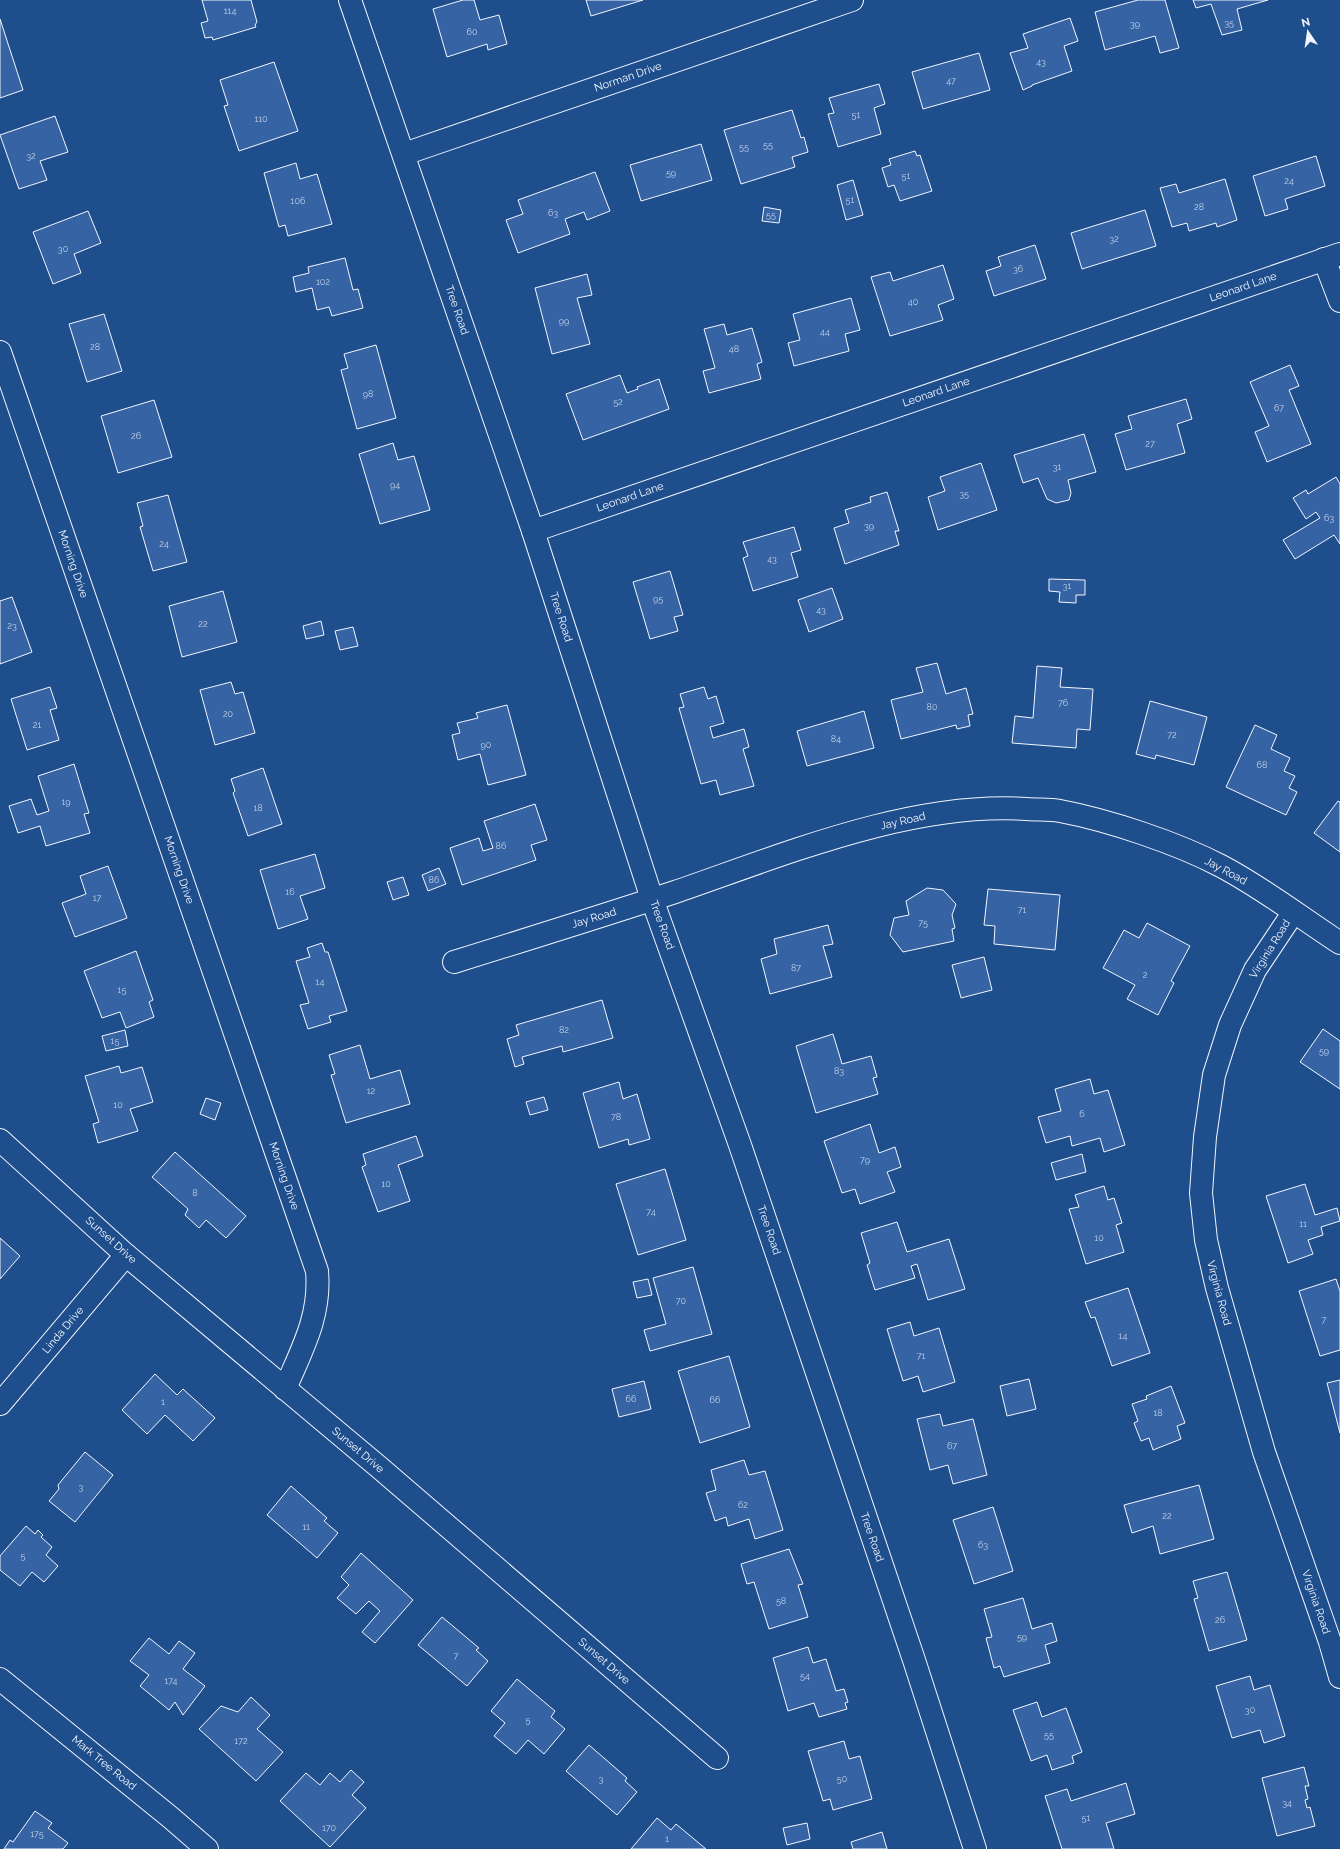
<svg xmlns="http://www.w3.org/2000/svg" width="1340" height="1849" font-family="Raleway,sans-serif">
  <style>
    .building { fill: #3563a3; stroke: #f2f6ff }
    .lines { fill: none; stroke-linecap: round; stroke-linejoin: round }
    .street-casing { stroke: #f2f6ff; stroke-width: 24 }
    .secondary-casing { stroke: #f2f6ff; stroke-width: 24 }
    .street { stroke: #1f4e8c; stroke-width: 22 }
    .secondary { stroke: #1f4e8c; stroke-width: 22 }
    .labels { text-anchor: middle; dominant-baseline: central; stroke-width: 3; stroke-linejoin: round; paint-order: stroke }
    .number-label { font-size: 9px; fill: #c3d1e8 }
    .street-label { font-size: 11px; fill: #f2f6ff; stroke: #1f4e8c }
  </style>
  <rect width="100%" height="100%" fill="#1f4e8c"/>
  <g class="building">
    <polygon points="202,0 251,0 257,22 255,25 256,27 213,40 212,37 205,38 201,23 208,21"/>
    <polygon points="463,0 474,0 480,20 499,15 507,44 488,50 487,44 447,57 433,9"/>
    <polygon points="586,0 643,0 591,16"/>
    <polygon points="1138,0 1165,0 1179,48 1160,53 1155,36 1105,50 1095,12"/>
    <polygon points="1193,0 1268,0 1237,9 1242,30 1222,35 1211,4 1196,8"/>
    <polygon points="1070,18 1078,41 1064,46 1072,71 1032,85 1032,86 1023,90 1010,53 1028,48 1023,34"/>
    <polygon points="0,19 23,90 0,98"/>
    <polygon points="979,53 990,90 923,109 912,72"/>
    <polygon points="274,62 298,131 239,151 224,106 228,105 220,80"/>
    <polygon points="879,84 885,104 874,108 881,134 838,147 828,114 834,113 829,98"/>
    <polygon points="792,110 801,138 804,137 808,152 792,157 795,167 741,184 724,130"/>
    <polygon points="55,116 68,152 40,161 47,180 19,189 0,135"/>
    <polygon points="701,144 712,180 641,201 630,165"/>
    <polygon points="915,151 917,156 920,155 932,191 900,201 894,185 888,187 882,168 891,165 889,159"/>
    <polygon points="1316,156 1325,186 1285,199 1288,209 1265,216 1253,176"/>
    <polygon points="296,163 300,179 317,174 332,224 288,236 285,225 279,227 264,173"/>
    <polygon points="595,172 610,211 587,220 584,212 565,219 570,234 518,253 506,220 523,214 518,200"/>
    <polygon points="1225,179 1237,220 1217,227 1216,223 1189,231 1187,223 1172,227 1160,188 1176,184 1179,193"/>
    <polygon points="853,180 863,215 846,220 837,185"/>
    <polygon points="764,207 781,210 779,223 762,221"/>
    <polygon points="1145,210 1156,246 1082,269 1071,233"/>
    <polygon points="88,211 101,243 74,254 81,273 53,284 33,232"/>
    <polygon points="1035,245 1046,279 994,296 986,271 1001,266 998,257"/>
    <polygon points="345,258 353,290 358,289 363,308 332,316 329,307 317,310 312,288 296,292 293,277 309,273 308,267"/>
    <polygon points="943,265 954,299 938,305 943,320 890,336 871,277 890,272 893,281"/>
    <polygon points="587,274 592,295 577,298 590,344 552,354 535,288"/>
    <polygon points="851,298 860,330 845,334 849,351 794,366 788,343 800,340 793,314"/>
    <polygon points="104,314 122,371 87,382 69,324"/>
    <polygon points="724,324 727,335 752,328 762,362 757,364 761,379 709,393 703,371 715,368 704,329"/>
    <polygon points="376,345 396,418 357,429 341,370 348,368 344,354"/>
    <polygon points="1290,365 1299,386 1289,390 1311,444 1267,462 1255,432 1269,426 1250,382"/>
    <polygon points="620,375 627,393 638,389 637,387 659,379 669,409 583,440 566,394"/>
    <polygon points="1186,399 1192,419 1177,424 1185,453 1126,470 1115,434 1132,429 1128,416"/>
    <polygon points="154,400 172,457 118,473 101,416"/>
    <polygon points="1084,434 1096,472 1068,480 1071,493 1069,500 1056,503 1047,499 1038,478 1023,483 1014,455"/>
    <polygon points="393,443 398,460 414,456 430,510 380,524 359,454"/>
    <polygon points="981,463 997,510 938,530 928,497 945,491 940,477"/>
    <polygon points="1336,477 1340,484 1340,544 1334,535 1295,559 1283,540 1320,518 1316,512 1306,519 1293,498 1306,490 1308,494"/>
    <polygon points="887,492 899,531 895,531 899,545 845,564 834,528 849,523 845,510 871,502 870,497"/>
    <polygon points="168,495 187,562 153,571 140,527 143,526 137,503"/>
    <polygon points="794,527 801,550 791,553 798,577 753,591 743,558 748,556 743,542"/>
    <polygon points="670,571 683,615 674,617 678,631 650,639 633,582"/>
    <polygon points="1049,579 1085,580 1085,595 1076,595 1076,603 1059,602 1060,592 1049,591"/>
    <polygon points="832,588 843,619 809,632 798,600"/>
    <polygon points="223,591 237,642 182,657 169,606"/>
    <polygon points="12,597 32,652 0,664 0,601"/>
    <polygon points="321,621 324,635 306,639 303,626"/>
    <polygon points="353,627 358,646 340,650 335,631"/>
    <polygon points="937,663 946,694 966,688 973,714 968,715 970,726 957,729 956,725 901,739 891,700 923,692 916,668"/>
    <polygon points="1037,666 1062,668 1060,687 1093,689 1090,730 1077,729 1076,748 1012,743 1015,716 1033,718"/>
    <polygon points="231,682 235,694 243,692 255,733 215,745 200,690"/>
    <polygon points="50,687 57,708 50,710 59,740 27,750 11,699"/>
    <polygon points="704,687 708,699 716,696 724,723 710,727 713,738 744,729 749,747 743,749 754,786 720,795 716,780 701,784 679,708 684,707 680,694"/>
    <polygon points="1150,701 1207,717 1194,765 1156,755 1155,759 1136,754"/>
    <polygon points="507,705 526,775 488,785 480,754 458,760 452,735 460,733 457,723 478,718 476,713"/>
    <polygon points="864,711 874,748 807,766 797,731"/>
    <polygon points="1255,725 1277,735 1271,749 1290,758 1284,771 1295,776 1289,788 1297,792 1286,815 1226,787"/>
    <polygon points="74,764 89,813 84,814 90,833 46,846 40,826 18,833 9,806 31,799 37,815 49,811 38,776"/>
    <polygon points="263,768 282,824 248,836 233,793 235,791 231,779"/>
    <polygon points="1338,801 1340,802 1340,852 1314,833"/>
    <polygon points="535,804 547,840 531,845 536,860 462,885 450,848 479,838 483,851 493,848 484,821"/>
    <polygon points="315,854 325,888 300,896 308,919 278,929 260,870"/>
    <polygon points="108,866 127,918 75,937 62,903 86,894 80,876"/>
    <polygon points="439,868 446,884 428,891 422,875"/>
    <polygon points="403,877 409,895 393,900 387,882"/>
    <polygon points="927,888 943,890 956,904 952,915 955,928 952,929 954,941 903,952 890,935 894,918 909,915 906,901"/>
    <polygon points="988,889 1060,895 1055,950 994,944 995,926 984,925"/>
    <polygon points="1147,923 1190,946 1171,981 1174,983 1158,1015 1127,999 1135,985 1103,968 1124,930 1139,938"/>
    <polygon points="828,925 833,944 823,946 832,977 770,994 761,959 777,954 774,939"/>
    <polygon points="322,943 325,952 328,952 347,1011 329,1016 331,1022 308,1029 300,1005 309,1003 296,961 310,957 307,948"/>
    <polygon points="136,951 153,1000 149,1002 154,1017 126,1028 120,1012 102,1018 84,971"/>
    <polygon points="984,957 992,990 961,998 952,965"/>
    <polygon points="602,1000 613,1038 563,1052 562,1046 522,1057 524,1064 515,1067 507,1039 519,1035 516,1025"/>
    <polygon points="1323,1029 1340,1041 1340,1089 1300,1062"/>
    <polygon points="125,1030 128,1046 106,1051 102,1036"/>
    <polygon points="833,1034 842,1064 871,1056 877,1077 873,1078 878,1094 816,1113 796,1046"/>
    <polygon points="360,1045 370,1079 400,1070 410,1104 346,1123 331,1075 335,1074 329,1055"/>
    <polygon points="119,1066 121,1073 142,1067 153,1102 130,1109 138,1131 98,1143 93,1124 99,1122 85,1076"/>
    <polygon points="1090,1079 1094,1094 1108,1090 1125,1145 1104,1152 1100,1138 1072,1146 1070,1136 1046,1143 1038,1117 1061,1111 1055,1089"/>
    <polygon points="619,1082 623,1099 637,1094 650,1139 629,1145 628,1139 599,1148 583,1093"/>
    <polygon points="544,1097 548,1110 530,1115 526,1102"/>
    <polygon points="206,1098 221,1103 215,1120 200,1114"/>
    <polygon points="870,1124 879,1153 895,1147 901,1167 887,1172 895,1192 860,1204 855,1189 842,1193 824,1141"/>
    <polygon points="416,1136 423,1156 398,1165 410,1201 378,1212 362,1167 366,1165 363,1154"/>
    <polygon points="175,1152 246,1216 226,1238 206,1220 199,1228 185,1215 188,1209 152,1177"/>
    <polygon points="1082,1154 1086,1172 1056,1180 1051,1163"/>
    <polygon points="665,1169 686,1240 638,1255 616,1184"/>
    <polygon points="1305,1184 1315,1215 1337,1208 1340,1221 1321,1227 1323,1235 1308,1240 1313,1254 1288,1263 1266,1196"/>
    <polygon points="1104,1186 1108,1200 1114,1198 1122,1223 1116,1225 1124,1252 1086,1264 1069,1209 1079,1207 1075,1195"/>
    <polygon points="897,1222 907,1252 949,1239 965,1289 928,1300 917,1264 911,1266 915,1278 875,1290 867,1265 870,1263 861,1233"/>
    <polygon points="0,1238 20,1256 0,1279"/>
    <polygon points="693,1267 712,1334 650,1351 644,1330 666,1324 653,1278"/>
    <polygon points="648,1279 652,1295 637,1298 633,1282"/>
    <polygon points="1336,1279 1340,1291 1340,1350 1320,1356 1299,1291"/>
    <polygon points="1128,1288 1150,1353 1112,1366 1095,1317 1091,1318 1085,1302"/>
    <polygon points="910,1322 914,1336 939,1328 955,1382 923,1392 918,1376 903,1381 887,1329"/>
    <polygon points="729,1356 750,1427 700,1443 678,1371"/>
    <polygon points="155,1374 177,1395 183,1389 215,1418 193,1441 165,1415 147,1434 122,1410"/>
    <polygon points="1029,1379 1036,1409 1007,1416 1000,1386"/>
    <polygon points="1340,1380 1340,1433 1327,1383"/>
    <polygon points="644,1381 651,1409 619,1417 612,1389"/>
    <polygon points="1171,1386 1185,1423 1177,1426 1181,1439 1153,1450 1149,1438 1141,1441 1134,1423 1138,1421 1132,1404 1147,1399 1146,1396"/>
    <polygon points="940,1414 943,1426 973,1419 987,1475 953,1484 948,1465 930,1470 917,1419"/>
    <polygon points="85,1452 113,1475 75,1522 49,1501 59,1489 58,1485"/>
    <polygon points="744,1460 749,1475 765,1471 783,1530 755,1539 749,1519 728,1526 726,1517 715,1521 706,1493 716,1490 711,1470"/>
    <polygon points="1199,1485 1214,1539 1160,1554 1153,1526 1132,1533 1124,1505"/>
    <polygon points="291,1486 327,1518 324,1521 338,1533 317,1558 267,1515"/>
    <polygon points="993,1507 1013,1571 974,1584 953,1520"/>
    <polygon points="26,1526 35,1534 38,1530 43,1535 41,1537 52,1547 46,1555 58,1566 44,1582 32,1572 20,1586 0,1570 0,1556"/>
    <polygon points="789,1549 803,1584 798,1585 808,1617 769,1629 754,1582 747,1584 741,1564"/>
    <polygon points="361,1553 413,1600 375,1643 362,1632 380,1611 369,1601 356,1614 337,1598 349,1585 341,1577"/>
    <polygon points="1227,1572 1247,1640 1209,1651 1194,1599 1198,1598 1193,1581"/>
    <polygon points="1023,1598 1032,1629 1052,1623 1057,1641 1045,1645 1050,1663 1004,1677 1000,1666 994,1668 986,1638 992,1637 984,1609"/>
    <polygon points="442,1617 479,1648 476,1650 488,1661 467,1686 418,1645"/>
    <polygon points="149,1638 169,1654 179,1641 195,1653 183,1669 205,1686 183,1715 175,1702 169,1710 140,1686 149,1675 130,1661"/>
    <polygon points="808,1647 813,1663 826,1659 836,1691 844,1689 848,1702 845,1703 847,1709 819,1717 814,1703 788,1711 773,1658"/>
    <polygon points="1250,1676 1254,1690 1270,1685 1285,1736 1264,1743 1260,1730 1232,1738 1216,1686"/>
    <polygon points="517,1679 555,1711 551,1717 565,1729 544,1754 528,1740 516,1754 494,1736 505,1723 491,1711"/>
    <polygon points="251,1697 270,1715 257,1729 283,1752 256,1781 199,1729 221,1706 238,1712"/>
    <polygon points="1037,1702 1042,1717 1066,1708 1082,1752 1072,1756 1074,1763 1052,1770 1047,1755 1031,1761 1013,1710"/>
    <polygon points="844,1741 849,1759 860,1756 872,1799 833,1810 830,1799 823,1801 808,1751"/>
    <polygon points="589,1745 627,1778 625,1781 637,1792 617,1815 566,1771"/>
    <polygon points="1304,1767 1309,1786 1305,1786 1308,1799 1305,1800 1307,1808 1310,1807 1315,1826 1277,1836 1262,1778"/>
    <polygon points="351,1770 364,1782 352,1795 366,1808 330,1847 280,1801 306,1773 320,1785 330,1773 340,1782"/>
    <polygon points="1126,1783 1135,1814 1106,1823 1114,1849 1062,1849 1045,1796 1067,1789 1071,1801"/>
    <polygon points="35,1811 52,1823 48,1828 68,1843 63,1849 4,1849 10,1840 13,1842"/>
    <polygon points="657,1818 671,1830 676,1824 706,1849 631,1849"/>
    <polygon points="807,1823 810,1839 787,1845 783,1828"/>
    <polygon points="882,1832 887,1849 853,1849 851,1842"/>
  </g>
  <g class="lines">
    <defs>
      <g id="street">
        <polyline points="350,0 533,531 652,899 740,1145 914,1660 975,1849"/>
        <polyline points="404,154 852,0"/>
        <polyline points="1324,259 1340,301"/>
        <path d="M0,352L317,1271C321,1316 302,1349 285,1389"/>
        <polyline points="533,531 1340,254"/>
        <polyline points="1293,913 1255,970 1230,1025 1214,1075 1205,1137 1201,1193 1206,1240 1217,1288 1264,1452 1330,1642 1340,1677"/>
        <path d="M454,962C528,939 602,916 675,892C783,855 911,801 1027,809C1038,810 1049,809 1060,811C1108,820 1177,843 1221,866C1263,888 1300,917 1340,943"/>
        <polyline points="0,1140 126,1255 380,1468 717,1758"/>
        <polyline points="0,1404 126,1255"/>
      </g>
      <polyline id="secondary" points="0,1679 170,1817 207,1849"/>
    </defs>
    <use href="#street" class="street-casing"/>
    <use href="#secondary" class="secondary-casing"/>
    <use href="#street" class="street"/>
    <use href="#secondary" class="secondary"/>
  </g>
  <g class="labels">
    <g class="number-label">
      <text x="230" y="11">114</text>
      <text x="1229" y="23">35</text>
      <text x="1135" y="24">39</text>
      <text x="472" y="32">60</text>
      <text x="1041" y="62">43</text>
      <text x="951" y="81">47</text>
      <text x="856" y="115">51</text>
      <text x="261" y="119">110</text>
      <text x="768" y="145">55</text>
      <text x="744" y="147">55</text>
      <text x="31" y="156">32</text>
      <text x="671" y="173">59</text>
      <text x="906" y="176">51</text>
      <text x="1289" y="181">24</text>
      <text x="850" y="200">51</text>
      <text x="298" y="201">106</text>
      <text x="1199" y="207">28</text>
      <text x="553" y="213">63</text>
      <text x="771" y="215">55</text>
      <text x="1114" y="239">32</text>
      <text x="63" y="249">30</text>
      <text x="1018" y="269">36</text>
      <text x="323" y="282">102</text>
      <text x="913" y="302">40</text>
      <text x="564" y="321">99</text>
      <text x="825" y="332">44</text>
      <text x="95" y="347">28</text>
      <text x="734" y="349">48</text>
      <text x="368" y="394">98</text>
      <text x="618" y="402">52</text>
      <text x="1279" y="408">67</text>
      <text x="136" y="436">26</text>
      <text x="1150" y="444">27</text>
      <text x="1057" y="467">31</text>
      <text x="395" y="485">94</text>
      <text x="964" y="494">35</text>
      <text x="1329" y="518">63</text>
      <text x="869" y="526">39</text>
      <text x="164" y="544">24</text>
      <text x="772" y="559">43</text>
      <text x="1067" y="586">31</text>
      <text x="658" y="599">95</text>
      <text x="821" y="610">43</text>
      <text x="203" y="624">22</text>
      <text x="12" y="626">23</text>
      <text x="1063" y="703">76</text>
      <text x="932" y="707">80</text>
      <text x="228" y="714">20</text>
      <text x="37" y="725">21</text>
      <text x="1172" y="735">72</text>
      <text x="836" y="739">84</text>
      <text x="486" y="745">90</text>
      <text x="1262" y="765">68</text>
      <text x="66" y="802">19</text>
      <text x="258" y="808">18</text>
      <text x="501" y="846">86</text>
      <text x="434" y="880">86</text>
      <text x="290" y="892">16</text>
      <text x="97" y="898">17</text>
      <text x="1022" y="910">71</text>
      <text x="923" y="923">75</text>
      <text x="796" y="968">87</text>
      <text x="1145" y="975">2</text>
      <text x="320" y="982">14</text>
      <text x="122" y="990">15</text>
      <text x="564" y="1030">82</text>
      <text x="115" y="1041">15</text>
      <text x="1324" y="1051">59</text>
      <text x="839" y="1071">83</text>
      <text x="371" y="1091">12</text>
      <text x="118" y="1105">10</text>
      <text x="1082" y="1114">6</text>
      <text x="616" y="1117">78</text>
      <text x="865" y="1160">79</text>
      <text x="386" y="1184">10</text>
      <text x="195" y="1193">8</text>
      <text x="651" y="1212">74</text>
      <text x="1303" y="1224">11</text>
      <text x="1099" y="1238">10</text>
      <text x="681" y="1301">70</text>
      <text x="1324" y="1320">7</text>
      <text x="1123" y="1336">14</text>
      <text x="921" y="1356">71</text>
      <text x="631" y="1399">66</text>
      <text x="715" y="1400">66</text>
      <text x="163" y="1402">1</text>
      <text x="1158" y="1413">18</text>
      <text x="952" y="1446">67</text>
      <text x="81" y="1487">3</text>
      <text x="743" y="1505">62</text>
      <text x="1167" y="1516">22</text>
      <text x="306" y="1527">11</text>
      <text x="983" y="1545">63</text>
      <text x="23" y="1556">5</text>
      <text x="781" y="1601">58</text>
      <text x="1220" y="1620">26</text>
      <text x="1022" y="1637">59</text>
      <text x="456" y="1656">7</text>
      <text x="805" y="1676">54</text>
      <text x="171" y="1681">174</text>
      <text x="1250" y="1710">30</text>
      <text x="528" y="1720">5</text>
      <text x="1049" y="1735">55</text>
      <text x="241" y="1741">172</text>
      <text x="601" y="1779">3</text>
      <text x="842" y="1779">50</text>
      <text x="1287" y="1803">34</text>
      <text x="1086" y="1818">51</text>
      <text x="329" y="1828">170</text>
      <text x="37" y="1834">175</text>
      <text x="667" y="1839">1</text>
    </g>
    <g class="street-label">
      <text transform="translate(628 77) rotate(-19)">Norman Drive</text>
      <text transform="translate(1243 287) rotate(-19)">Leonard Lane</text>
      <text transform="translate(457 310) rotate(71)">Tree Road</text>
      <text transform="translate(936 392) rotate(-19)">Leonard Lane</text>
      <text transform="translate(630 497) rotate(-19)">Leonard Lane</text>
      <text transform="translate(73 564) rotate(71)">Morning Drive</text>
      <text transform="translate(561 617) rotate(72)">Tree Road</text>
      <text transform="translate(903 821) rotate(-13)">Jay Road</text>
      <text transform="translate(179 870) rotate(71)">Morning Drive</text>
      <text transform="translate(1226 871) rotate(28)">Jay Road</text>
      <text transform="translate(594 918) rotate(-17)">Jay Road</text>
      <text transform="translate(662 925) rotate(70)">Tree Road</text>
      <text transform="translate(1270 949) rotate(-58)">Virginia Road</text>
      <text transform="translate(284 1176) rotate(71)">Morning Drive</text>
      <text transform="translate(769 1230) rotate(71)">Tree Road</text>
      <text transform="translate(111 1240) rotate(42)">Sunset Drive</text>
      <text transform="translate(1219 1293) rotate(75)">Virginia Road</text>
      <text transform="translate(63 1330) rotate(-50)">Linda Drive</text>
      <text transform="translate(358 1450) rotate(40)">Sunset Drive</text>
      <text transform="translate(872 1537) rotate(71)">Tree Road</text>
      <text transform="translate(1316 1602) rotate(71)">Virginia Road</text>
      <text transform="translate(604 1661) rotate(41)">Sunset Drive</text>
      <text transform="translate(104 1763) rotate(39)">Mark Tree Road</text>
    </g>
  </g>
  <g transform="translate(1308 32) rotate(347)" stroke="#1f4e8c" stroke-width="3" paint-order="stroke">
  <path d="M0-3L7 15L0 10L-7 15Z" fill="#f2f6ff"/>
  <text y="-6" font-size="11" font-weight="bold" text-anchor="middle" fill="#f2f6ff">N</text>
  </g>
</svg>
